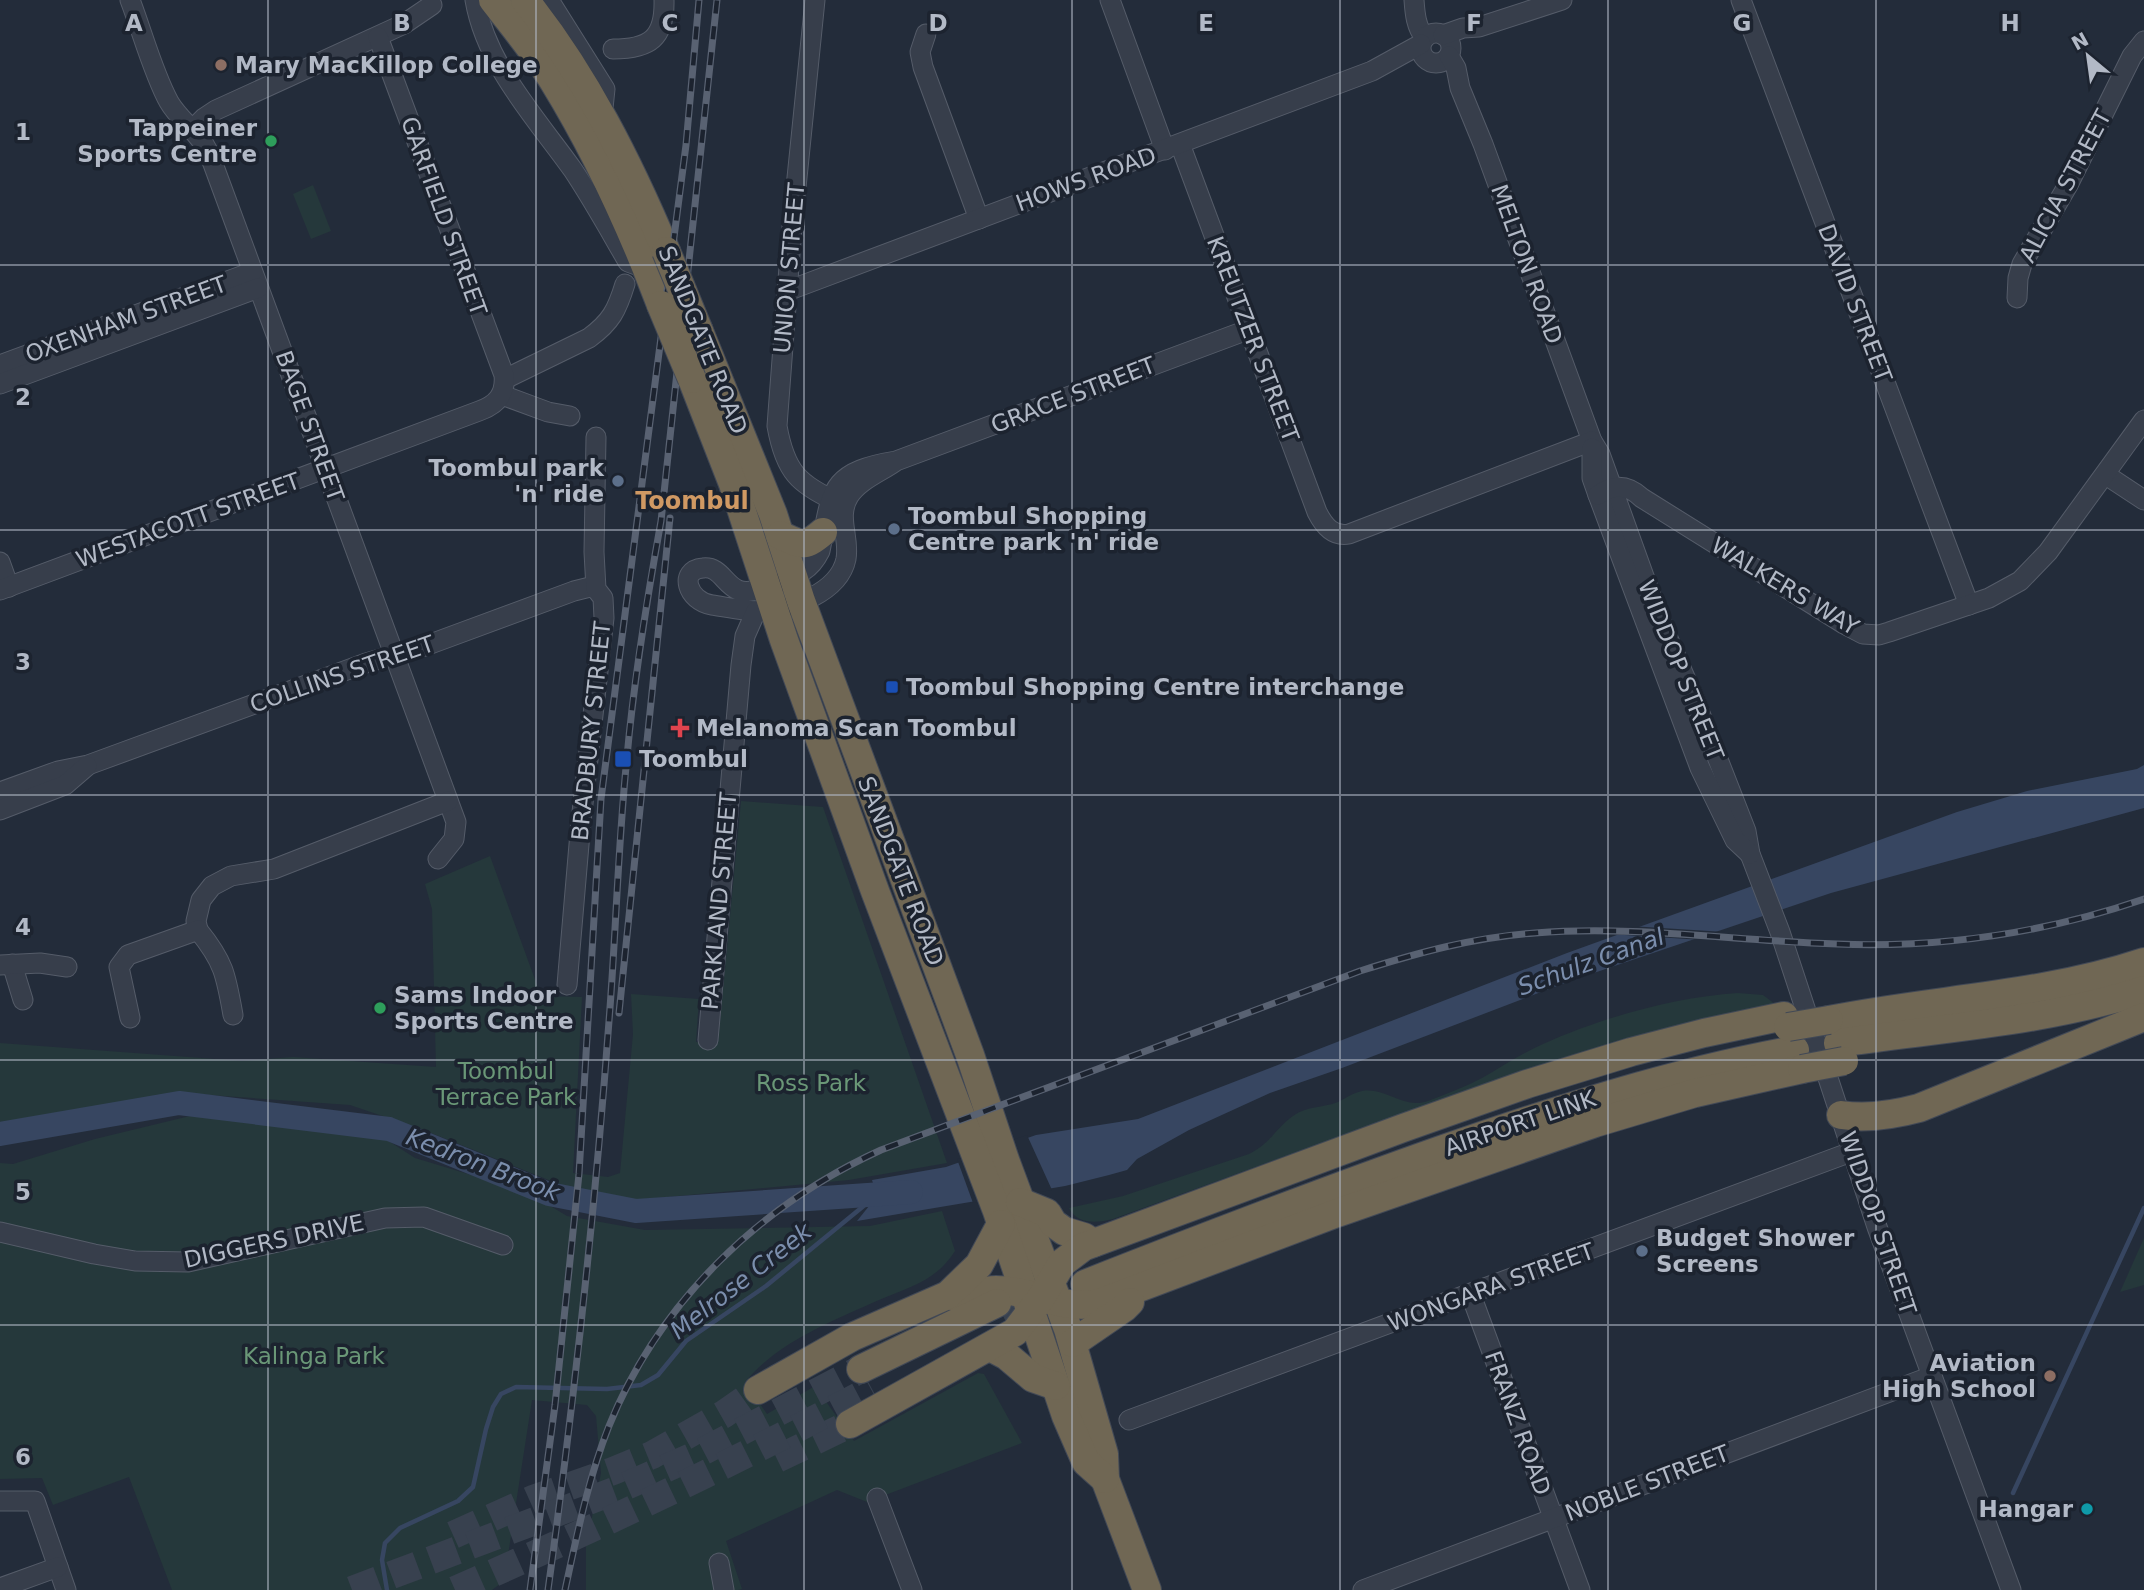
<svg xmlns="http://www.w3.org/2000/svg" width="2144" height="1590" font-family="'DejaVu Sans',sans-serif">
  <style>
    .green { fill: #25383b }
    .water { fill: #374661 }
    .pier { fill: #232c3a }
    .lines { fill: none; stroke-linecap: round; stroke-linejoin: round }
    .stream { stroke: #374661; stroke-width: 4.5 }
    .river { stroke: #374661; stroke-width: 24 }
    .highway-tunnel { stroke: #38414f; stroke-width: 28; stroke-dasharray: 28 14; stroke-linecap: butt }
    .minor-casing { stroke: #555c69; stroke-width: 21 }
    .highway-casing { stroke: #424956; stroke-width: 30 }
    .minor { stroke: #373e4b; stroke-width: 19 }
    .highway { stroke: #706754; stroke-width: 28 }
    .rail-casing { stroke: #596272; stroke-width: 7 }
    .rail { stroke: #1c232f; stroke-width: 4.5; stroke-dasharray: 13; stroke-linecap: butt }
    .highway-bridge-casing { stroke: #424956; stroke-width: 30; stroke-linecap: butt }
    .highway-bridge { stroke: #706754; stroke-width: 28 }
    .grid { fill: none; stroke: #b2b9c6; stroke-width: 2; stroke-opacity: 0.55 }
    .education-dot { fill: #8d6e63; stroke: #1c232f; stroke-width: 2.5 }
    .leisure-dot { fill: #2e9e5b; stroke: #1c232f; stroke-width: 2.5 }
    .service-dot { fill: #5c6f8a; stroke: #1c232f; stroke-width: 2.5 }
    .transit-dot { fill: #1a4fb4; stroke: #1c232f; stroke-width: 2.5 }
    .health-dot { fill: #e0444e; stroke: #1c232f; stroke-width: 2.5 }
    .culture-dot { fill: #0f9aa8; stroke: #1c232f; stroke-width: 2.5 }
    .labels { text-anchor: middle; dominant-baseline: central; stroke-width: 7; stroke-linejoin: round; paint-order: stroke }
    .poi-label { font-size: 23px; font-weight: bold; fill: #b2b9c6; stroke: #1c232f; text-anchor: start }
    .street-label { font-size: 23px; fill: #b2b9c6; stroke: #1c232f }
    .park-label { font-size: 23px; fill: #6a9777; stroke: #1c232f }
    .neighbourhood-label { font-size: 24px; font-weight: bold; fill: #d09963; stroke: #1c232f }
    .water-label { font-size: 24px; font-style: italic; fill: #7b8ead; stroke: #1c232f }
    .grid-label { font-size: 23px; text-anchor: middle; font-weight: bold; fill: #b2b9c6; stroke: #1c232f; stroke-width: 7; stroke-linejoin: round; paint-order: stroke }
  </style>
  <rect width="100%" height="100%" fill="#232c3a"/>
  <g class="green">
    <polygon points="313,185 331,231 311,239 293,194"/>
    <polygon points="741,801 823,807 947,1163 849,1180 635,1200 566,1187 421,1129 350,1105 180,1093 42,1118 0,1122 0,1043 242,1061 293,1057 436,1067 432,909 425,884 490,856 541,996 582,997 573,1173 608,1177 620,1173 633,1034 631,994 699,999 696,1042 718,1043"/>
    <path d="M1738,993L1763,995L1775,1004L1401,1117L1286,1156L1113,1219C1098,1223 1077,1225 1069,1208L1123,1196L1249,1154C1271,1143 1275,1129 1293,1116C1306,1106 1323,1108 1338,1102C1346,1098 1353,1093 1362,1091C1387,1087 1403,1110 1428,1101C1446,1094 1465,1087 1482,1078C1502,1067 1522,1053 1543,1044C1601,1018 1674,997 1738,993Z"/>
    <path d="M190,1116L376,1133L415,1158L527,1192L567,1216L645,1230L870,1226L942,1211L955,1251C936,1281 910,1287 879,1300C832,1321 778,1342 745,1382L767,1414L815,1386L854,1441L978,1373L984,1374L1022,1443L867,1502L837,1490L726,1541L742,1589L738,1590H586V1546L601,1473L596,1416L587,1405L532,1400L504,1581L492,1590H172L129,1477L53,1505L42,1478L0,1479V1163L13,1164L95,1139Z"/>
    <polygon points="2144,1238 2144,1285 2120,1292"/>
  </g>
  <polygon class="water" points="2144,765 2144,808 1831,893 1570,981 1342,1068 1270,1093 1189,1130 1137,1159 1127,1170 1109,1175 1065,1186 857,1221 877,1196 872,1180 946,1167 1036,1135 1138,1119 1567,953 1957,812 2027,791 2137,769"/>
  <g class="pier">
    <polygon points="1630,926 1693,930 1725,932 1703,940 1609,934"/>
    <polygon points="1027,1135 1052,1190 973,1203 957,1159"/>
  </g>
  <g class="lines">
    <g class="stream">
      <polyline points="2013,1493 2144,1208"/>
      <polyline points="387,1590 382,1560 385,1543 400,1528 458,1501 473,1487 486,1429 493,1407 501,1394 516,1387 607,1389 641,1385 658,1375 686,1341 766,1286 877,1195"/>
    </g>
    <polyline class="river" points="0,1134 179,1103 389,1129 549,1194 636,1211 911,1192"/>
    <g class="highway-tunnel">
      <polyline points="1005,1320 1085,1284"/>
      <polyline points="777,1459 850,1424"/>
      <polyline points="453,1535 533,1499 613,1471 652,1455 724,1414 758,1390"/>
      <polyline points="352,1590 617,1490 696,1455 861,1369"/>
      <path d="M455,1590C596,1528 736,1462 872,1389"/>
    </g>
    <defs>
      <g id="minor">
        <path d="M130,0C142,31 153,73 169,102C180,121 199,132 209,153L456,822L454,839L438,859"/>
        <path d="M475,0C486,65 536,118 573,170C593,200 610,231 628,262L647,269"/>
        <polyline points="549,0 605,89 602,118"/>
        <path d="M815,0L792,227L777,426C785,471 798,485 840,503"/>
        <polyline points="1110,0 1165,150"/>
        <path d="M1414,0C1415,14 1416,27 1425,38"/>
        <polyline points="1741,0 1969,605"/>
        <circle cx="1436" cy="48" r="15"/>
        <polyline points="926,34 920,52 923,67 979,219"/>
        <polyline points="1443,35 1463,28 1479,27 1562,0"/>
        <path d="M613,49C650,49 665,38 664,0"/>
        <polyline points="1449,56 1456,68 1460,88 1483,144 1592,441 1600,454 1659,618 1694,698 1746,831 1750,854 1780,932 1877,1227 2011,1590"/>
        <polyline points="193,129 204,118 216,110 404,24 432,5"/>
        <path d="M1180,144L1317,512C1324,526 1333,537 1349,534L1592,441"/>
        <polyline points="787,291 1372,71 1421,44"/>
        <polyline points="2017,298 2018,278 2022,264 2068,185 2132,56 2144,41"/>
        <polyline points="0,365 252,272"/>
        <path d="M505,379L589,338C611,322 617,310 625,284"/>
        <polyline points="0,384 258,288"/>
        <polyline points="502,395 548,412 570,416"/>
        <polyline points="1592,448 1592,478 1598,495 1700,768 1735,840 1750,854"/>
        <path d="M896,461C881,472 859,480 849,496C836,517 850,537 846,559C839,593 790,610 760,611C746,611 726,607 712,605C687,601 678,570 703,568C720,566 724,584 738,590C752,596 791,580 803,571C811,566 816,559 820,551C832,491 828,472 896,461L1250,329"/>
        <polyline points="2106,475 2144,500"/>
        <path d="M1598,495C1614,484 1627,484 1642,498L1844,624L1863,634L1879,635L1889,632L1989,598L2020,581L2048,552L2144,420"/>
        <polyline points="0,562 9,587"/>
        <path d="M0,590L479,411C496,405 506,395 504,375L378,37"/>
        <polyline points="0,792 58,771 88,765 366,663 425,646 574,591 590,587 596,589"/>
        <polyline points="0,810 65,785 87,766"/>
        <polyline points="198,930 196,921 201,900 212,886 231,876 274,869 448,801"/>
        <polyline points="12,964 23,1000"/>
        <polyline points="0,965 40,963 67,967"/>
        <polyline points="567,985 581,821 604,618 603,598 596,589 594,552 596,437"/>
        <path d="M130,1018L119,967L128,955L198,930C224,962 226,975 233,1015"/>
        <polyline points="708,1040 741,665 745,636 756,611"/>
        <polyline points="0,1232 94,1254 135,1261 188,1262 385,1218 424,1217 503,1245"/>
        <polyline points="1471,1295 1580,1590"/>
        <polyline points="1129,1420 1851,1152"/>
        <polyline points="877,1498 912,1590"/>
        <polyline points="0,1501 35,1501 66,1590"/>
        <polyline points="719,1563 724,1590"/>
        <polyline points="0,1588 58,1567"/>
        <polyline points="1363,1590 1932,1376"/>
      </g>
      <g id="highway">
        <path d="M493,0C514,27 536,53 554,82C597,152 632,229 661,305"/>
        <path d="M525,0C585,75 629,163 666,251"/>
        <polyline points="699,331 773,514 801,601 970,1055 1005,1160 1068,1329 1104,1454 1105,1479 1147,1590"/>
        <polyline points="692,379 733,484 784,640 875,891 997,1211 1066,1416 1086,1462 1105,1479"/>
        <path d="M780,535C802,545 804,548 823,532"/>
        <path d="M1829,1020C1934,999 2042,996 2144,962"/>
        <path d="M1838,1043C1940,1028 2045,1022 2144,990"/>
        <path d="M1841,1115C1868,1119 1893,1115 1919,1108L2144,1017"/>
        <polyline points="1020,1202 1047,1213 1053,1223 1064,1231 1084,1237 1093,1243"/>
        <path d="M1085,1284C1202,1238 1319,1193 1438,1151C1555,1110 1673,1072 1795,1050"/>
        <path d="M948,1295C968,1301 976,1290 996,1290C1032,1290 1062,1311 1099,1303L1337,1213L1595,1123L1695,1093L1802,1069"/>
        <polyline points="1073,1343 1124,1308 1130,1302"/>
        <polyline points="990,1347 1007,1356 1033,1378 1056,1386"/>
        <polyline points="861,1369 997,1303"/>
        <polyline points="758,1390 852,1337 948,1295 979,1265 1001,1224"/>
        <polyline points="850,1424 1015,1332 1041,1298 1062,1263 1083,1247 1403,1128 1527,1084 1631,1052 1704,1033 1784,1016"/>
      </g>
    </defs>
    <use href="#minor" class="minor-casing"/>
    <use href="#highway" class="highway-casing"/>
    <use href="#minor" class="minor"/>
    <use href="#highway" class="highway"/>
    <defs>
      <g id="rail">
        <polyline points="619,1013 670,518"/>
        <polyline points="530,1590 555,1405 579,1174 601,799 686,145 699,0"/>
        <path d="M548,1590C574,1401 595,1211 609,1021C616,933 618,844 627,757C634,678 647,599 661,521L717,0"/>
        <path d="M565,1590C577,1535 588,1479 609,1426C659,1302 760,1205 881,1150L1360,971C1417,953 1474,937 1535,933C1635,925 1737,941 1837,944C1942,948 2045,933 2144,899"/>
      </g>
    </defs>
    <use href="#rail" class="rail-casing"/>
    <use href="#rail" class="rail"/>
    <defs>
      <g id="highway-bridge">
        <polyline points="666,251 699,331"/>
        <polyline points="661,305 692,379"/>
        <polyline points="1788,1027 1829,1020"/>
        <polyline points="1802,1069 1844,1061"/>
      </g>
    </defs>
    <use href="#highway-bridge" class="highway-bridge-casing"/>
    <use href="#highway-bridge" class="highway-bridge"/>
  </g>
  <path class="grid" d="M268,0V1590M536,0V1590M804,0V1590M1072,0V1590M1340,0V1590M1608,0V1590M1876,0V1590M0,265H2144M0,530H2144M0,795H2144M0,1060H2144M0,1325H2144"/>
  <g class="education-dot">
    <circle cx="221" cy="65" r="7"/>
    <circle cx="2050" cy="1376" r="7"/>
  </g>
  <g class="leisure-dot">
    <circle cx="271" cy="141" r="7"/>
    <circle cx="380" cy="1008" r="7"/>
  </g>
  <g class="service-dot">
    <circle cx="618" cy="481" r="7"/>
    <circle cx="894" cy="529" r="7"/>
    <circle cx="1642" cy="1251" r="7"/>
  </g>
  <g class="transit-dot">
    <rect x="885" y="680" width="14" height="14" rx="3.5"/>
    <rect x="614" y="750" width="18" height="18" rx="3.5"/>
  </g>
  <path class="health-dot" d="M676.5 717.5h7v7h7v7h-7v7h-7v-7h-7v-7h7z"/>
  <circle class="culture-dot" cx="2087" cy="1509" r="7"/>
  <g class="labels">
    <g class="poi-label">
      <text x="235" y="65">Mary MacKillop College</text>
      <text x="257" y="128" text-anchor="end">Tappeiner<tspan x="257" dy="26">Sports Centre</tspan></text>
      <text x="604" y="468" text-anchor="end">Toombul park<tspan x="604" dy="26">'n' ride</tspan></text>
      <text x="908" y="516">Toombul Shopping<tspan x="908" dy="26">Centre park 'n' ride</tspan></text>
      <text x="906" y="687">Toombul Shopping Centre interchange</text>
      <text x="696" y="728">Melanoma Scan Toombul</text>
      <text x="639" y="759">Toombul</text>
      <text x="394" y="995">Sams Indoor<tspan x="394" dy="26">Sports Centre</tspan></text>
      <text x="1656" y="1238">Budget Shower<tspan x="1656" dy="26">Screens</tspan></text>
      <text x="2036" y="1363" text-anchor="end">Aviation<tspan x="2036" dy="26">High School</tspan></text>
      <text x="2073" y="1509" text-anchor="end">Hangar</text>
    </g>
    <g class="street-label">
      <text transform="translate(1086 179) rotate(-20)">HOWS ROAD</text>
      <text transform="translate(2065 186) rotate(-62)">ALICIA STREET</text>
      <text transform="translate(444 216) rotate(70)">GARFIELD STREET</text>
      <text transform="translate(1527 264) rotate(70)">MELTON ROAD</text>
      <text transform="translate(789 268) rotate(-85)">UNION STREET</text>
      <text transform="translate(1855 303) rotate(69)">DAVID STREET</text>
      <text transform="translate(126 319) rotate(-20)">OXENHAM STREET</text>
      <text transform="translate(1253 339) rotate(69)">KREUTZER STREET</text>
      <text transform="translate(703 340) rotate(68)">SANDGATE ROAD</text>
      <text transform="translate(1073 395) rotate(-21)">GRACE STREET</text>
      <text transform="translate(310 426) rotate(70)">BAGE STREET</text>
      <text transform="translate(188 520) rotate(-20)">WESTACOTT STREET</text>
      <text transform="translate(1785 586) rotate(31)">WALKERS WAY</text>
      <text transform="translate(1681 670) rotate(68)">WIDDOP STREET</text>
      <text transform="translate(342 674) rotate(-19)">COLLINS STREET</text>
      <text transform="translate(591 731) rotate(-84)">BRADBURY STREET</text>
      <text transform="translate(901 871) rotate(69)">SANDGATE ROAD</text>
      <text transform="translate(719 901) rotate(-85)">PARKLAND STREET</text>
      <text transform="translate(1520 1123) rotate(-19)">AIRPORT LINK</text>
      <text transform="translate(1878 1223) rotate(71)">WIDDOP STREET</text>
      <text transform="translate(274 1241) rotate(-12)">DIGGERS DRIVE</text>
      <text transform="translate(1491 1287) rotate(-20)">WONGARA STREET</text>
      <text transform="translate(1518 1423) rotate(70)">FRANZ ROAD</text>
      <text transform="translate(1647 1483) rotate(-21)">NOBLE STREET</text>
    </g>
    <g class="park-label">
      <text x="506" y="1071">Toombul<tspan x="506" dy="26">Terrace Park</tspan></text>
      <text x="811" y="1083">Ross Park</text>
      <text x="314" y="1356">Kalinga Park</text>
    </g>
    <g class="neighbourhood-label">
      <text x="692" y="501">Toombul</text>
    </g>
    <g class="water-label">
      <text transform="translate(1591 962) rotate(-20)">Schulz Canal</text>
      <text transform="translate(483 1165) rotate(21)">Kedron Brook</text>
      <text transform="translate(741 1281) rotate(-38)">Melrose Creek</text>
    </g>
  </g>
  <g class="grid-label">
    <text x="134" y="31">A</text>
    <text x="402" y="31">B</text>
    <text x="670" y="31">C</text>
    <text x="938" y="31">D</text>
    <text x="1206" y="31">E</text>
    <text x="1474" y="31">F</text>
    <text x="1742" y="31">G</text>
    <text x="2010" y="31">H</text>
    <text x="23" y="140">1</text>
    <text x="23" y="405">2</text>
    <text x="23" y="670">3</text>
    <text x="23" y="935">4</text>
    <text x="23" y="1200">5</text>
    <text x="23" y="1465">6</text>
  </g>
  <g transform="translate(2088 56) rotate(331)" stroke="#1c232f" stroke-width="5" paint-order="stroke">
  <path d="M0-5L12 26L0 18L-12 26Z" fill="#b2b9c6"/>
  <text y="-10" font-size="19" font-weight="bold" text-anchor="middle" fill="#b2b9c6">N</text>
  </g>
</svg>
